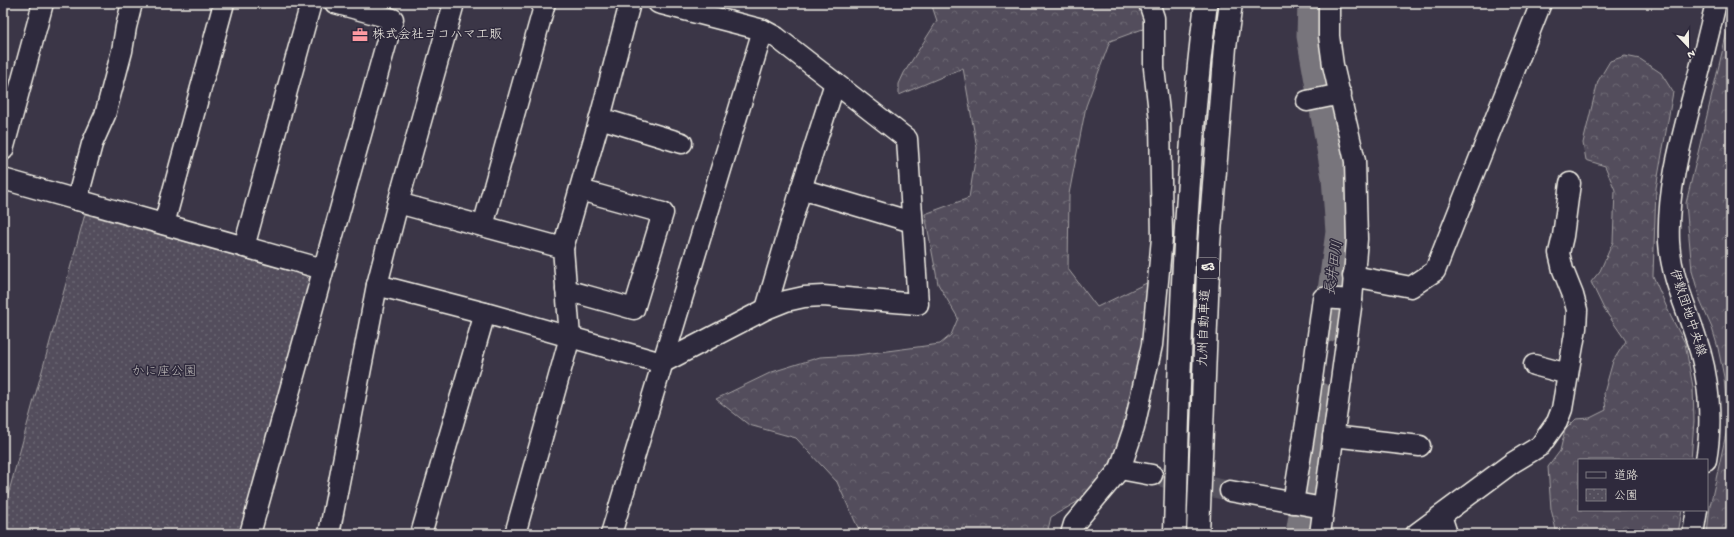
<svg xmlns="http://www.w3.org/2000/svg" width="1734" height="537" font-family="'Gochi Hand','Klee One',sans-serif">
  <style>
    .forest { fill: url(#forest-crowns); stroke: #a4a0a2 }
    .park { fill: url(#park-dots); stroke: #a4a0a2 }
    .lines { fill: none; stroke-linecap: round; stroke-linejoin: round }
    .river { stroke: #78747b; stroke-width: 29 }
    .minor-tunnel { stroke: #57525f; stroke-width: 20; stroke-dasharray: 20 10; stroke-linecap: butt }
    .minor-casing { stroke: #f4f1e8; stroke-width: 23 }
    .highway-casing { stroke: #f4f1e8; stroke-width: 25 }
    .minor { stroke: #2f2a3d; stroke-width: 20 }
    .highway { stroke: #2f2a3d; stroke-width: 22 }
    .labels { text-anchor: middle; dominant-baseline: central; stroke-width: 3; stroke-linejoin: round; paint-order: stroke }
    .shield { fill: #2f2a3d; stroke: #b9b5b5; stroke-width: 1 }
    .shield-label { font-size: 12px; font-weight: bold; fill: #f4f1e8 }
    .poi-label { font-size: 13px; fill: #f4f1e8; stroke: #2f2a3d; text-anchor: start }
    .street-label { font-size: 13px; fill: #f4f1e8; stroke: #2f2a3d }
    .park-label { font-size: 13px; fill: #bcb8b7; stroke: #2f2a3d }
    .water-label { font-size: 14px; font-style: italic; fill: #b6b2b2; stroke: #2f2a3d }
  </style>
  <defs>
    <pattern id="forest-crowns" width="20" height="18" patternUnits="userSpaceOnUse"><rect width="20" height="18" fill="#534e5c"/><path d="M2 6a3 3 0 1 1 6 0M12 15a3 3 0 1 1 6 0" fill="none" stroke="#6c6873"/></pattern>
    <pattern id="park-dots" width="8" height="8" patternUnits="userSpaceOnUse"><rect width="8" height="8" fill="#534e5c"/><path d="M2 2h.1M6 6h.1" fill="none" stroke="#6c6873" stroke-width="1.8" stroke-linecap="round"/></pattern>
  </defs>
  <rect width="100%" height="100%" fill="#3b3647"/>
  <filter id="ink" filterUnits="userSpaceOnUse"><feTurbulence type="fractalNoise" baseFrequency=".025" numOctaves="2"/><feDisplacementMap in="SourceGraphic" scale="8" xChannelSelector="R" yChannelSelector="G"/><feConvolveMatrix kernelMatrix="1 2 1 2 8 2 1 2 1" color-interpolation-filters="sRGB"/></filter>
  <g filter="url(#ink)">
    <g class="forest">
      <polygon points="931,3 1156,3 1159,23 1110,41 1086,106 1069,194 1068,269 1097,307 1157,278 1129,424 1096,491 1051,517 1047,534 863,534 860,532 837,482 796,438 749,425 716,399 772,372 820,357 857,355 940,344 951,335 958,318 938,284 925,214 969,198 977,148 963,68 899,95 899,84 904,73 937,21"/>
      <polygon points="1731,15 1731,534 1707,534 1710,506 1728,425 1724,377 1718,348 1712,328 1701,303 1692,271 1686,203"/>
      <polygon points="1625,56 1640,59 1661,73 1673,92 1656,188 1653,276 1671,317 1685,343 1693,387 1694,421 1691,460 1579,460 1579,510 1682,510 1678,534 1557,534 1551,509 1548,467 1560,451 1565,430 1576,419 1590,418 1606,410 1604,393 1613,361 1626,341 1604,309 1591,282 1600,271 1613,242 1615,190 1605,166 1586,160 1583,143 1598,81 1610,61"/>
    </g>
    <polygon class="park" points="85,214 304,275 311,280 242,534 3,534 3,513"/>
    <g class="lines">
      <g class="river">
        <polyline points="1312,3 1311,36 1336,177 1340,232 1327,328"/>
        <polyline points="1300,534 1309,479 1319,397"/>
      </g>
      <polyline class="minor-tunnel" points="1152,475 1230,491"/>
      <defs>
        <g id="minor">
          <polyline points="1307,101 1341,94"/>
          <polyline points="600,118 682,143"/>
          <polyline points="3,150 43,3"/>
          <polyline points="3,179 323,269"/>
          <polyline points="801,189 912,222"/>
          <polyline points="77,200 92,144 105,115 122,51 126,27 132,3"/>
          <polyline points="398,203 563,248"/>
          <polyline points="164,224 224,3"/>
          <polyline points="483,226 545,3"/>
          <polyline points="244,247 311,3"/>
          <polyline points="1353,276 1411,287 1435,271 1541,3"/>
          <polyline points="377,285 485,313 662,363 766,309 786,301 804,297 823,296 918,304 907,139 776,37 763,30 658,3"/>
          <polyline points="566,290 634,309 663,213 580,190"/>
          <polyline points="766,309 801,189 835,83"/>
          <polyline points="1534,365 1568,374"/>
          <polyline points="1333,436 1420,446"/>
          <path d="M1706,460C1713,421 1709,375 1696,338C1686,306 1671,277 1669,242C1667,195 1679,148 1691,103C1700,70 1708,36 1716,3"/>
          <polyline points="1120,469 1152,475"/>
          <polyline points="1230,491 1323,508"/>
          <polyline points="1293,503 1306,423 1323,298 1352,300"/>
          <polyline points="1441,516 1447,534"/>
          <polyline points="250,534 393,19 335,3"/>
          <polyline points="329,534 377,285 398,203 454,3"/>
          <polyline points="421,534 485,313"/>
          <polyline points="515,534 570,337 563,248 600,118 630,3"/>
          <polyline points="611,534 763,30"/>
          <polyline points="1071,534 1074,524 1120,469 1134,428 1152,345 1162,238 1160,121 1154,68 1154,18 1149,3"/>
          <polyline points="1320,534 1352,300 1357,239 1355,161 1333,65 1329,36 1329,3"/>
          <polyline points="1416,534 1512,463 1540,446 1557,422 1562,409 1576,328 1577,310 1573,295 1563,270 1559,253 1563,236 1570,183"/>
          <polyline points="1693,534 1697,510"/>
        </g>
        <g id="highway">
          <path d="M1175,534C1179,357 1184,179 1206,3"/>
          <polyline points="1198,534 1209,245 1225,47 1231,3"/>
        </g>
      </defs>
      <use href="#minor" class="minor-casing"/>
      <use href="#highway" class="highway-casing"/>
      <use href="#minor" class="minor"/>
      <use href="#highway" class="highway"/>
    </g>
  </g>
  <defs>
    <symbol id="office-bare" viewBox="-9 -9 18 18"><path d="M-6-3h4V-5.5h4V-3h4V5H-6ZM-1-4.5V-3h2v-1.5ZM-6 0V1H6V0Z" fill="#ff9aa2" stroke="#2f2a3d" stroke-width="2.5" paint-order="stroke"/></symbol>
  </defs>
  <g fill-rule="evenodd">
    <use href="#office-bare" x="349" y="24" width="22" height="22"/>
  </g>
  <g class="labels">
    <rect class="shield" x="1197" y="258" width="22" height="20" rx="3"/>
    <g class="shield-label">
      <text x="1208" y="268">E3</text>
    </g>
    <g class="poi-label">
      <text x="372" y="35">株式会社ヨコハマ工販</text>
    </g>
    <g class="street-label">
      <text transform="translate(1687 313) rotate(72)">伊敷団地中央線</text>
      <text transform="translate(1205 328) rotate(-88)">九州自動車道</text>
    </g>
    <g class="park-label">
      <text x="164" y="372">かに座公園</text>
    </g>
    <g class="water-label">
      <text transform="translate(1335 268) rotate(-82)">長井田川</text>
    </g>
  </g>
  <rect width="1734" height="537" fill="none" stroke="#2f2a3d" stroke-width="16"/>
  <rect x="8" y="8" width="1718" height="521" fill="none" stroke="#f4f1e8" stroke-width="1.5" filter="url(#ink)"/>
  <rect x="1578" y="459" width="130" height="52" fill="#2f2a3d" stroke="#7e7a81"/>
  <rect x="1586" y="472" width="20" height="6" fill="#2f2a3d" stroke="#7e7a81"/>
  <text x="1614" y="479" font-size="12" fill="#f4f1e8">道路</text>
  <rect x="1586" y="489" width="20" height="12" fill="url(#park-dots)" stroke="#7e7a81"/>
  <text x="1614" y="499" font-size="12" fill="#f4f1e8">公園</text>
  <g transform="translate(1688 46) rotate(158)" stroke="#2f2a3d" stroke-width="3" paint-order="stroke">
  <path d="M0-3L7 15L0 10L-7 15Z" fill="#f4f1e8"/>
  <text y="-6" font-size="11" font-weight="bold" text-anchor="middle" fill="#f4f1e8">N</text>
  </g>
</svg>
